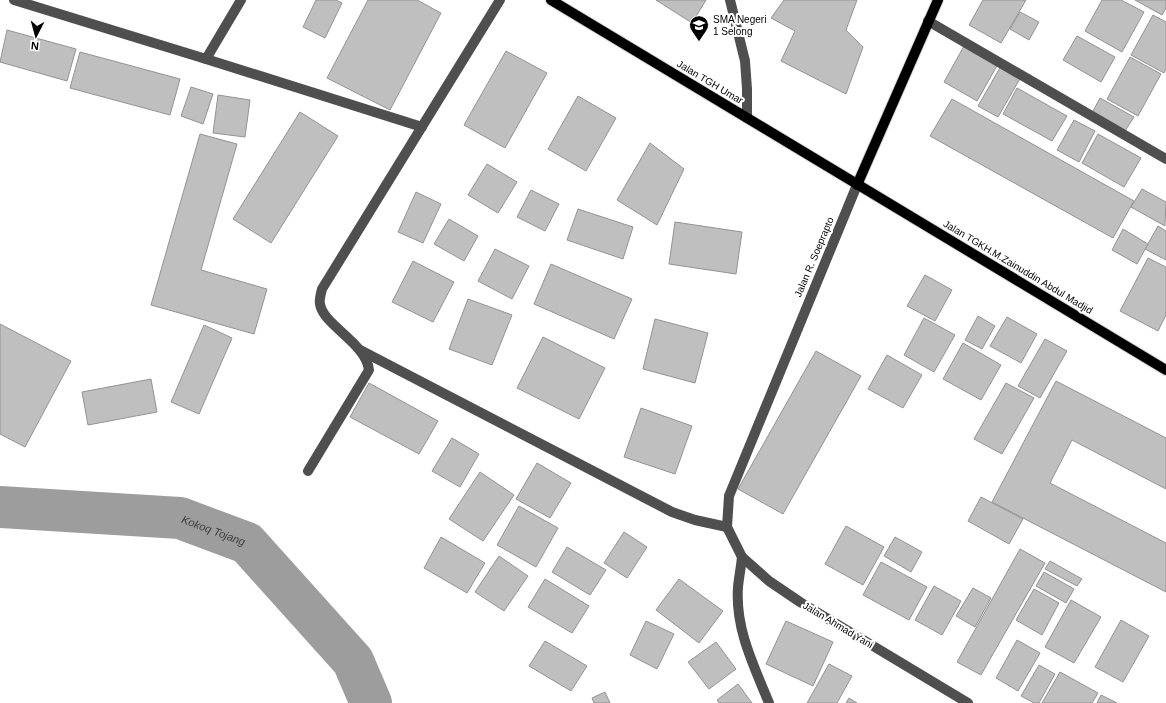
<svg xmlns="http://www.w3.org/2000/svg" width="1166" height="703" font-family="Helvetica,sans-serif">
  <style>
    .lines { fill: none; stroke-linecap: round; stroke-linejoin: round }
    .river { stroke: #9d9d9d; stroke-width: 42 }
    .building { fill: #bfbfbf; stroke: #939393 }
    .major-casing { stroke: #dbdbdb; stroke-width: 12 }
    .minor { stroke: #4f4f4f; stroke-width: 10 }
    .major { stroke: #000; stroke-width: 10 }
    .labels { text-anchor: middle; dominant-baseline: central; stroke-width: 4; stroke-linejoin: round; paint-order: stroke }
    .poi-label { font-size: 10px; fill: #000; stroke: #fff; text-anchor: start }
    .street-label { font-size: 10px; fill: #000; stroke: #fff }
    .water-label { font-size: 11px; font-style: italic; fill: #3e3e3e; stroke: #fff }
  </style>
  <rect width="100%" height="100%" fill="#fff"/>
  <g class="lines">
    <path class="river" id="s1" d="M0,507L180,518L247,543L353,661L371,703"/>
  </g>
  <g class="building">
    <polygon points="316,0 336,0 342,3 325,38 303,27"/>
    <polygon points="368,0 417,0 441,13 390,110 327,78"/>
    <polygon points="656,0 706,0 692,23"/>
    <polygon points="784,0 857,0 846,30 863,47 846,94 781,61 795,31 771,18"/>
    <polygon points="983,0 1026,0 1001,43 969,25"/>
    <polygon points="1102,0 1121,0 1144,12 1122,52 1085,31"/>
    <polygon points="1135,0 1166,0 1166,8 1162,15"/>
    <polygon points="1020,12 1039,22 1029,40 1010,29"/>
    <polygon points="1153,15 1166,22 1166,69 1164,73 1131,55"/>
    <polygon points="7,30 76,49 67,81 0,62"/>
    <polygon points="1077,36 1115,57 1101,82 1063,60"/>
    <polygon points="964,46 998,64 977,101 944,82"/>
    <polygon points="506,51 547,73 505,148 464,125"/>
    <polygon points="80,52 180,79 170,115 70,88"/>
    <polygon points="1130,57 1161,74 1138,116 1107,99"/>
    <polygon points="1001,66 1021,77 998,117 978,106"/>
    <polygon points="191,87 213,94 203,124 181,116"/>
    <polygon points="1017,88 1067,116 1052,141 1003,114"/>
    <polygon points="218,95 250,100 245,137 213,133"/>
    <polygon points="578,96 616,118 586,171 548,149"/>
    <polygon points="1100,98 1134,117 1125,131 1092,113"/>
    <polygon points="952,99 1134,201 1113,238 930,136"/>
    <polygon points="300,112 338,136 271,243 233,219"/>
    <polygon points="1074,120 1095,131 1079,162 1057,150"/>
    <polygon points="200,134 237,144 201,270 267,289 254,334 151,305"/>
    <polygon points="1098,134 1141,158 1124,187 1082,163"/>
    <polygon points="650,143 684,169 657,225 617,200"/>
    <polygon points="487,164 517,182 498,213 468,195"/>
    <polygon points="1142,189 1166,202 1165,226 1131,207"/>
    <polygon points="531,190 559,204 545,231 517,217"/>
    <polygon points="416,192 441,204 423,243 398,232"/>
    <polygon points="578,209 633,227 623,259 567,240"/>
    <polygon points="449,219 478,236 464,261 434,244"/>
    <polygon points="675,222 742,232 736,274 669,264"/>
    <polygon points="1158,226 1166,231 1166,260 1145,249"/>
    <polygon points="1123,229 1148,244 1137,264 1112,250"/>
    <polygon points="495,249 529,266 512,299 478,281"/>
    <polygon points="1148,258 1166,267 1166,315 1158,331 1120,311"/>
    <polygon points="413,261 454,282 433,322 392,302"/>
    <polygon points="551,264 632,299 614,339 534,304"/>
    <polygon points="925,275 952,290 935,321 907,306"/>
    <polygon points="468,299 512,315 492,365 449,349"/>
    <polygon points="978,316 995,326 982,349 965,340"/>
    <polygon points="1007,317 1037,334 1021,363 990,346"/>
    <polygon points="924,318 955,335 934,372 904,355"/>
    <polygon points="655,319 708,333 695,383 643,369"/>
    <polygon points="0,324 71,361 25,447 0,434"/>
    <polygon points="204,325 232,338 199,414 171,402"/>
    <polygon points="543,337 605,368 579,419 517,388"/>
    <polygon points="1045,339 1067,351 1040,398 1018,386"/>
    <polygon points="963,343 1001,365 981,400 943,379"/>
    <polygon points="816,351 861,376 783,514 738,489"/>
    <polygon points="887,355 922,375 903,408 868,389"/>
    <polygon points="151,379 157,412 88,425 82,392"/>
    <polygon points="1056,381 1166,438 1166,489 1072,440 1050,483 1166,543 1166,592 992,502"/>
    <polygon points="369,383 438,421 419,454 350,417"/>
    <polygon points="1006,383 1034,398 1002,454 974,439"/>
    <polygon points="641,408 692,426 675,474 624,457"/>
    <polygon points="452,438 479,454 460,487 432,471"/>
    <polygon points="537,463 571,483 550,518 516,499"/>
    <polygon points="480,472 514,495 483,541 449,519"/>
    <polygon points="981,497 1023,519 1009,544 968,521"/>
    <polygon points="519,506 558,528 536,567 497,545"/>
    <polygon points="846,526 884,547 863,585 825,564"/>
    <polygon points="624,532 647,547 627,578 604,563"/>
    <polygon points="441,537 485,563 467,593 424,568"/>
    <polygon points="895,537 922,552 911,572 884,556"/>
    <polygon points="567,547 606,570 590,595 552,572"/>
    <polygon points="1020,549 1045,563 981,675 957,662"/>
    <polygon points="499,556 528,576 504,611 475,592"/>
    <polygon points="1050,561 1082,579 1077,586 1045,569"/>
    <polygon points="881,562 927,587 909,620 863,595"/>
    <polygon points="1044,572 1074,589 1066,603 1036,586"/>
    <polygon points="545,579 589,606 572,633 528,607"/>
    <polygon points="679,579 723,611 699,643 656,610"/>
    <polygon points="934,586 961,601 942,635 915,620"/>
    <polygon points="973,588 991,598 975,627 956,616"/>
    <polygon points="1034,589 1059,603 1042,635 1016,620"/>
    <polygon points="1071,600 1101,617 1074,663 1045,647"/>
    <polygon points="1121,620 1149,636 1123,682 1095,667"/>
    <polygon points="646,621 674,634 657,669 630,655"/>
    <polygon points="786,621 833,642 813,686 766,664"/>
    <polygon points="1017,640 1040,653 1018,691 996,678"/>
    <polygon points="545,641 587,666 571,691 529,666"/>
    <polygon points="716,642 736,669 709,689 688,662"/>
    <polygon points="829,664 852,676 837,703 807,703"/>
    <polygon points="1039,665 1055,674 1039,703 1034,703 1021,696"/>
    <polygon points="1060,672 1098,693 1092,703 1042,703"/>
    <polygon points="738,684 752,703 719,703 717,700"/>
    <polygon points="605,692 610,703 594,703 592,698"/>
    <polygon points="1101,695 1117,703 1097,703"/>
    <polygon points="849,698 857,703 846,703"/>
  </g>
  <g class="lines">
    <defs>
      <g id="major">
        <polyline points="551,0 1166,370"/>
        <polyline points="857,185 938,0"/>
      </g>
    </defs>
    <use href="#major" class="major-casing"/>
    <g class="minor">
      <polyline points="14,0 206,59 241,0"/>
      <polyline points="730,0 745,61 747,89 747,118"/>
      <polyline points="928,21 1166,159"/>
      <polyline points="206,59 422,127"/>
      <polyline points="360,350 672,512 695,520 727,527"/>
      <path d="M308,471L369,370C366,343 323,325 320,304C319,300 321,293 322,289L500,0"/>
      <polyline points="727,527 729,496 857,185"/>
      <polyline points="727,527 742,557 769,581 800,602 968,703"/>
      <path d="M742,557C741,567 739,577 738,587C735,629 754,666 769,703"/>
    </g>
    <use href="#major" class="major"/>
  </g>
  <defs>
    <symbol id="school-pin" viewBox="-11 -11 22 30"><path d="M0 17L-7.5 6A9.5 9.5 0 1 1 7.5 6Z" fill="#000" stroke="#fff"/><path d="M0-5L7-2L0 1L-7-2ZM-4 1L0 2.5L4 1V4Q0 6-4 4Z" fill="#fff"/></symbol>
  </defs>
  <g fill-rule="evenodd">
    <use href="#school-pin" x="688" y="14" width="22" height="30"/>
  </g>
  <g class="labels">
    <g class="poi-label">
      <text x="713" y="19">SMA Negeri<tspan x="713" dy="12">1 Selong</tspan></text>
    </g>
    <g class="street-label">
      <text transform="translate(710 82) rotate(31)">Jalan TGH Umar</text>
      <text transform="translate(814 257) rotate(-67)">Jalan R. Soeprapto</text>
      <text transform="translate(1018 267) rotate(31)">Jalan TGKH.M.Zainuddin Abdul Madjid</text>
      <text transform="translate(838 625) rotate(31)">Jalan Ahmad Yani</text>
    </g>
    <g class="water-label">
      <text stroke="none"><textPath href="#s1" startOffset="216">Kokoq Tojang</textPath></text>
    </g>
  </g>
  <g transform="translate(36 36) rotate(186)" stroke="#ffffff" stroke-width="3" paint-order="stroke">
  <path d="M0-3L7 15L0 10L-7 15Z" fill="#000000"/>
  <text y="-6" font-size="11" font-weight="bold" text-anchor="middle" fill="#000000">N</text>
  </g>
</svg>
